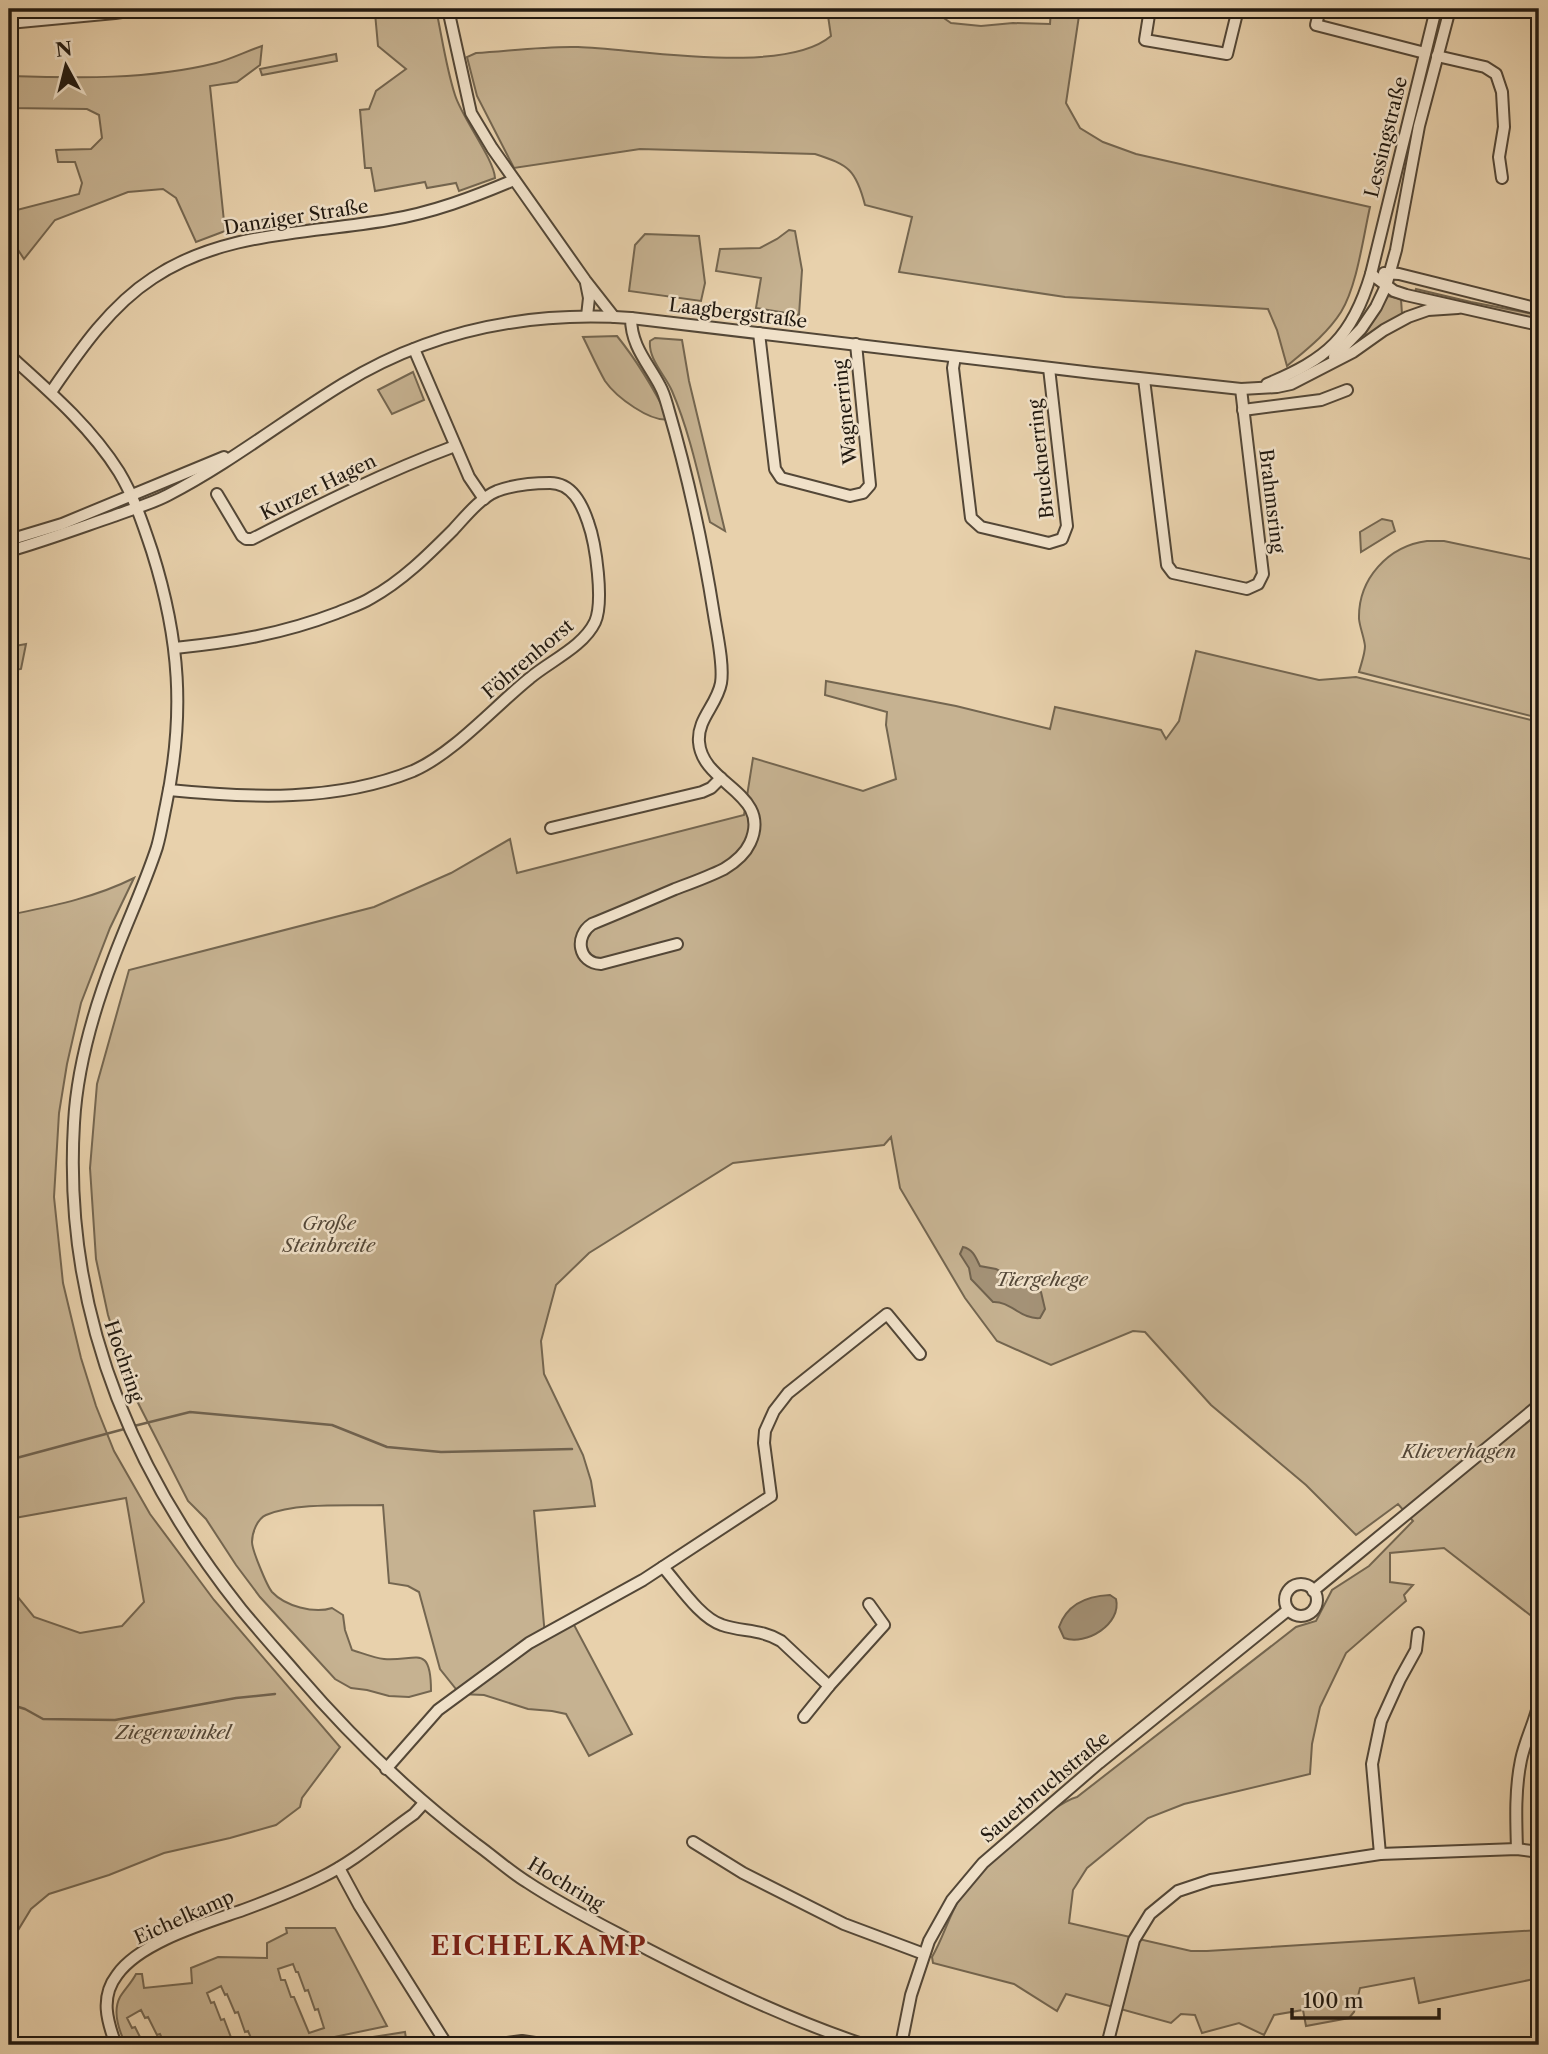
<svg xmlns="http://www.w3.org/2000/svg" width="1548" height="2054" font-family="'Libre Caslon Text',serif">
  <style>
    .green { fill: #c6b291; stroke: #746650; stroke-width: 2; fill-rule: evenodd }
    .water { fill: #a49277; stroke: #70624e; stroke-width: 2 }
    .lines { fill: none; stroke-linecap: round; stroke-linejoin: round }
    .stream { stroke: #70624e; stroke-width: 2.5 }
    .minor-casing { stroke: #534737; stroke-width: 14 }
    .minor { stroke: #f0e1c9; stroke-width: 10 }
    .labels { text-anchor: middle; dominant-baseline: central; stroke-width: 5; stroke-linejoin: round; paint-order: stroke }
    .street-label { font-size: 19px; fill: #211910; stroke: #f0e1c9 }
    .park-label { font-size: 19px; font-style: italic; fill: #534737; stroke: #f0e1c9 }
    .district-label { font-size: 26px; font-weight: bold; letter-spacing: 2px; fill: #7a1f14; stroke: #f0e1c9 }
  </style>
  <rect width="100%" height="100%" fill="#e8d1ac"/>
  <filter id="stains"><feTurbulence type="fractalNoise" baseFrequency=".00286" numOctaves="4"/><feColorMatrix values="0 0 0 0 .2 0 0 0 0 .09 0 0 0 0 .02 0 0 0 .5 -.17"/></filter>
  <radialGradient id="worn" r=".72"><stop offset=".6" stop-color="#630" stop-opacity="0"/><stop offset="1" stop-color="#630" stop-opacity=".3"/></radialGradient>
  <g class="green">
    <path d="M368,9H436C442,37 446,67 455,95C462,118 494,159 495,178L459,191L456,183L427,188L425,182L375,191L371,168H365L360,110L369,109L376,91L406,69L378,46L375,13Z"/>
    <path d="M827,9H937L938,14L951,23L981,26L1013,23L1050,24L1051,9H1080L1066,103L1080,128L1103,142L1136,154L1370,207C1363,238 1357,286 1341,312C1327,334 1306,350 1287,366L1277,330L1268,309L1065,297L899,272L912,217L865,205C856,170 849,165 815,154L640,149L514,168L477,96L467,57L476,53C509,51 544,46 578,47C639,49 784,76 831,36Z"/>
    <path d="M262,46L260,65L237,82L210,86L225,231L196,242L176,198L163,189L128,192L55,220L24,259L9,236V212L79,194L82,183L75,162H58L56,150L91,149L102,138L99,115L87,109L9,108V76C77,78 148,80 216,63C231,59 247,51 262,46Z"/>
    <polygon points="336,54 337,61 262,75 260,69"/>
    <polygon points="789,230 795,231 802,270 799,315 756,308 761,278 716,271 720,249 760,248 777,239"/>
    <polygon points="645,234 699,236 705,283 701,301 629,291 635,245"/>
    <polygon points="1416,289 1471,302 1539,315 1539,320 1415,292"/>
    <polygon points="1388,296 1401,299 1402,314 1366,336 1365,334"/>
    <path d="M617,336C638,362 654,389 669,419C651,423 616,397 605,381C597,367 590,351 583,337Z"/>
    <path d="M655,338L682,340L689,381L725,531L710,522C699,478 690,433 672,391C665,375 648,359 650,341Z"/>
    <polygon points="413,372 424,400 392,414 378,390"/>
    <polygon points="1382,519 1392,521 1395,531 1361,552 1360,532"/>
    <path d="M1427,541H1444L1539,561V718L1359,672C1361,664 1365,654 1365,646C1364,637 1360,628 1359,619C1358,579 1388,546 1427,541Z"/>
    <polygon points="26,644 21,669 9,671 9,647"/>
    <path d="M1196,651L1319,680L1356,677L1539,722V1622L1444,1548L1390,1553V1582L1413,1585L1404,1595L1406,1601L1346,1653L1320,1707L1312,1744L1310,1774L1184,1804L1148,1818L1087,1868L1073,1890L1069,1923L1191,1951H1207L1539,1930V1978L1419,2003L1414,1978L1360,1988L1354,2012L1349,2018L1306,2026L1303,2010L1274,2015L1264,2035L1239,2023L1202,2033L1195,2015L1181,2014L1171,2023L1066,1994L1057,2011L1014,1984L933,1963L932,1957C943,1938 949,1916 960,1898C977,1873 1049,1805 1077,1797L1296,1627L1316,1621L1332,1590L1369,1566L1413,1521L1398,1504L1356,1535L1306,1485L1211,1405L1145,1332L1133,1331L1051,1365L997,1341L965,1298L900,1188L891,1137L884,1145L733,1163L589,1253L556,1285L541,1341L544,1374L583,1455L591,1481L595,1506L534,1511L545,1636L573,1623L632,1734L589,1756L566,1714L552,1711L528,1709L484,1695L460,1694L440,1669L419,1592L408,1586L389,1583L383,1505C349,1506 297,1502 266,1515C257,1519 252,1533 252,1542C252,1550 267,1586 272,1592C285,1606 314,1614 332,1608L343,1615L345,1630L352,1650C362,1653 374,1658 384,1659C415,1662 431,1642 431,1691L409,1697L389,1696L367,1690L351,1688L335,1679L260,1597L236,1565L206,1519L188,1501L132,1391L108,1315L96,1259L90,1168L97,1084L129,970L374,907L451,873L510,839L517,873L744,815L753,758L863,791L896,779L886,725L887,712L825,695L826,681L956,706L1050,729L1055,707L1161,730L1166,739L1179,721Z"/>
    <path d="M134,878L110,928L81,1003L67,1064L59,1113L54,1197L63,1283L81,1358L96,1406L114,1451L150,1514L214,1600L340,1747L302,1798L300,1807L276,1825L230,1838L164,1853L109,1875L49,1894L31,1909L17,1932L9,1965V1586L34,1617L80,1633L122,1626L144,1602L126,1498L9,1519V915C52,906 94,898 134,878Z"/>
    <path d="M286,1928H335L387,2026L296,2045H254L248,2031L245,2032L238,2012L235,2013L227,1994L225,1995L221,1986L207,1993L211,2003L214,2002L221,2020L224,2019L232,2040L234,2039L237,2045H165L160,2034L157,2035L148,2017L145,2018L141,2010L127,2018L132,2028L135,2027L143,2043L147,2042L148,2045H126C119,2031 112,2012 120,1997C125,1989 132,1982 136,1974H142L144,1988L192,1983L191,1968L218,1957L267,1958V1943L287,1933ZM293,1964L296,1972H298L305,1991L308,1990L315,2010L318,2009L324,2028L309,2033L294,1997H291L285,1980H281L278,1969Z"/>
    <polygon points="405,2032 407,2045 321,2045"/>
  </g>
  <g class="water">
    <path d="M963,1247C973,1249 976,1258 980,1266L996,1269L1041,1292L1045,1309L1040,1318C1022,1320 1010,1301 993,1302L971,1279L969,1268L960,1254Z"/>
    <path d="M1110,1595L1116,1599C1122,1624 1086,1646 1064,1638L1059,1627C1067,1604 1087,1596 1110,1595Z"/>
  </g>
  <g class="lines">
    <g class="stream">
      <polyline points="134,1426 190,1412 332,1425 387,1447 441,1452 572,1449"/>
      <polyline points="9,1460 128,1428"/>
      <polyline points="9,1704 25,1709 43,1719 115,1720 236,1698 275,1694"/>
    </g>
    <defs>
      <g id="minor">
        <polyline points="448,9 471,113 492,148 585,280 614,317"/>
        <polyline points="1150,9 1145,40 1227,54 1238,9"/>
        <polyline points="1320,9 1316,25 1425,53"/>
        <polyline points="9,23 115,13 142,9"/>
        <polyline points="1437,56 1485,67 1496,74 1502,92 1504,127 1499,157 1502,178"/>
        <polyline points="1384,273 1399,274 1539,309"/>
        <polyline points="1371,274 1394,291 1406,295 1539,325"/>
        <polyline points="586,283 589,298 587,316"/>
        <path d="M631,318C631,346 648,363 660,386C664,393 666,401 668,408C688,476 703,545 714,615C717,634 724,665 721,683C717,705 697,719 699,742C702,785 773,793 750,843C745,854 734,863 724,869C708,877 691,883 675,889C647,901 619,913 592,924C574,936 578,963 601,964L677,944"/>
        <polyline points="759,333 775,469 781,478 850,496 863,493 870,485 856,344"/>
        <polyline points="414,349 469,477 484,499"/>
        <path d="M9,355C49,391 90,426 119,472C134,497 143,524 152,551C180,640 185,714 166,805C163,819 161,833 157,847C145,884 128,920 114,957C94,1009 77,1067 74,1123C63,1306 128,1467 241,1609C259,1631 278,1652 297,1674C351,1737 409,1793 476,1844C493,1856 509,1871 527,1882C566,1908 608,1928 649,1950C719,1986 790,2020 865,2045"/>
        <polyline points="955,357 953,368 971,518 981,527 1049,543 1062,539 1067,526 1049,368"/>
        <polyline points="1334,357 1361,329 1376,307 1386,286 1396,250 1419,126 1450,9"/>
        <polyline points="1144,379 1167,565 1173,573 1247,589 1258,584 1263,574 1241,389"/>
        <path d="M1267,384C1327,359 1352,338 1371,274L1436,9"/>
        <path d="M51,392C80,350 110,306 153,278C223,231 308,234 388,220C432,213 474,197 514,180"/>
        <polyline points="1243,410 1321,400 1347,390"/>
        <path d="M217,494L242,536L246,539H252C319,505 385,472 455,446"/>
        <polyline points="9,540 62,524 224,457"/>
        <path d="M9,551C44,541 79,528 114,516C132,509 151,504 168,495C230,463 284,420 343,384C431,330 528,311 631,318L1093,373L1241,389L1277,387L1291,384L1353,352L1384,330L1408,317L1428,310L1458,308"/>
        <path d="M169,790C250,798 336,802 413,771C454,753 495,706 530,678C550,661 583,647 595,622C604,602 596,544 588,522C582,504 572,483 550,483C534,483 513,485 497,491C480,498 466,516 453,530C428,555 402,581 371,598C360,605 348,608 337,613C282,634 233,642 175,648"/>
        <polyline points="551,828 702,792 711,788 721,778"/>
        <path d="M663,1567C679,1585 700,1618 722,1625C742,1632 762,1629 781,1641L829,1686"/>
        <circle cx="1301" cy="1600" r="16"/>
        <polyline points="1313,1591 1539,1405"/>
        <polyline points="804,1717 829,1686 884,1625 869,1604"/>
        <polyline points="386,1769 438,1710 529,1643 643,1580 771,1496 764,1443 765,1431 774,1411 788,1393 887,1314 920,1354"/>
        <polyline points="693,1842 743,1873 844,1924 924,1954"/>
        <path d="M1517,1849C1516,1818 1515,1789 1521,1760C1525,1740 1535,1722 1539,1702"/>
        <polyline points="1380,1854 1372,1764 1381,1721 1400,1679 1416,1650 1418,1633"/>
        <polyline points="339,1868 359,1905 447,2045"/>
        <path d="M116,2045C107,2021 100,1997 117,1975C140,1942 206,1923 243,1910C270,1900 296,1890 322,1877C355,1861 384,1835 414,1814L424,1803"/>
        <polyline points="492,2045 522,2041 548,2045"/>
        <polyline points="901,2045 911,1995 929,1941 952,1900 983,1863 1099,1763 1288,1610"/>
        <polyline points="1107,2045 1134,1940 1150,1914 1178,1891 1211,1880 1380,1854 1517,1849 1539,1852"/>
      </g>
    </defs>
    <use href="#minor" class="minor-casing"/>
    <use href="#minor" class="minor"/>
  </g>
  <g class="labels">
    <g class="street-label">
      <text transform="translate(1386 137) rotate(-76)">Lessingstraße</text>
      <text transform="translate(296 217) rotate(-9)">Danziger Straße</text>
      <text transform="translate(738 313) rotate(7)">Laagbergstraße</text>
      <text transform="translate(845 412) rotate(-96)">Wagnerring</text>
      <text transform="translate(1041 459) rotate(-96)">Brucknerring</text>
      <text transform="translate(318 487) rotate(-26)">Kurzer Hagen</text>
      <text transform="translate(1272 501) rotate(83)">Brahmsring</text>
      <text transform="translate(528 659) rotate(-40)">Föhrenhorst</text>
      <text transform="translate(124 1361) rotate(71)">Hochring</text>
      <text transform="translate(1045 1787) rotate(-40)">Sauerbruchstraße</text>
      <text transform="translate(566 1884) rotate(31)">Hochring</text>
      <text transform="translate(184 1917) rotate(-24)">Eichelkamp</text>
    </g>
    <g class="park-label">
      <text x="329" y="1223">Große<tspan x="329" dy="22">Steinbreite</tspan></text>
      <text x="1042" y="1279">Tiergehege</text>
      <text x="1459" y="1451">Klieverhagen</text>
      <text x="173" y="1732">Ziegenwinkel</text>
    </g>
    <g class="district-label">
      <text x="539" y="1946">EICHELKAMP</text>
    </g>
  </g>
  <rect width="1548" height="2054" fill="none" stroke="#e8d1ac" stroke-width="35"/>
  <rect x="10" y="10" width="1527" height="2033" fill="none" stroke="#211910" stroke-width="3.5"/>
  <rect x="18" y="18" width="1513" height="2019" fill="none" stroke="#211910" stroke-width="2"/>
  <g transform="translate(66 66) rotate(353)" stroke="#f0e1c9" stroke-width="5" paint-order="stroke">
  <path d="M0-5L12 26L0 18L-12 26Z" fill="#211910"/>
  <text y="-10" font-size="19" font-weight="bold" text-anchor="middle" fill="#211910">N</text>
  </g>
  <path d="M1292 2008v10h147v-10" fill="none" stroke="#211910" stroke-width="3.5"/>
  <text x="1303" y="2008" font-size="21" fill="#211910" stroke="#f0e1c9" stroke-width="5" paint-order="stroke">100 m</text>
  <rect width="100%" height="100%" filter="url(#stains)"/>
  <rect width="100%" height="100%" fill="url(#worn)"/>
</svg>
